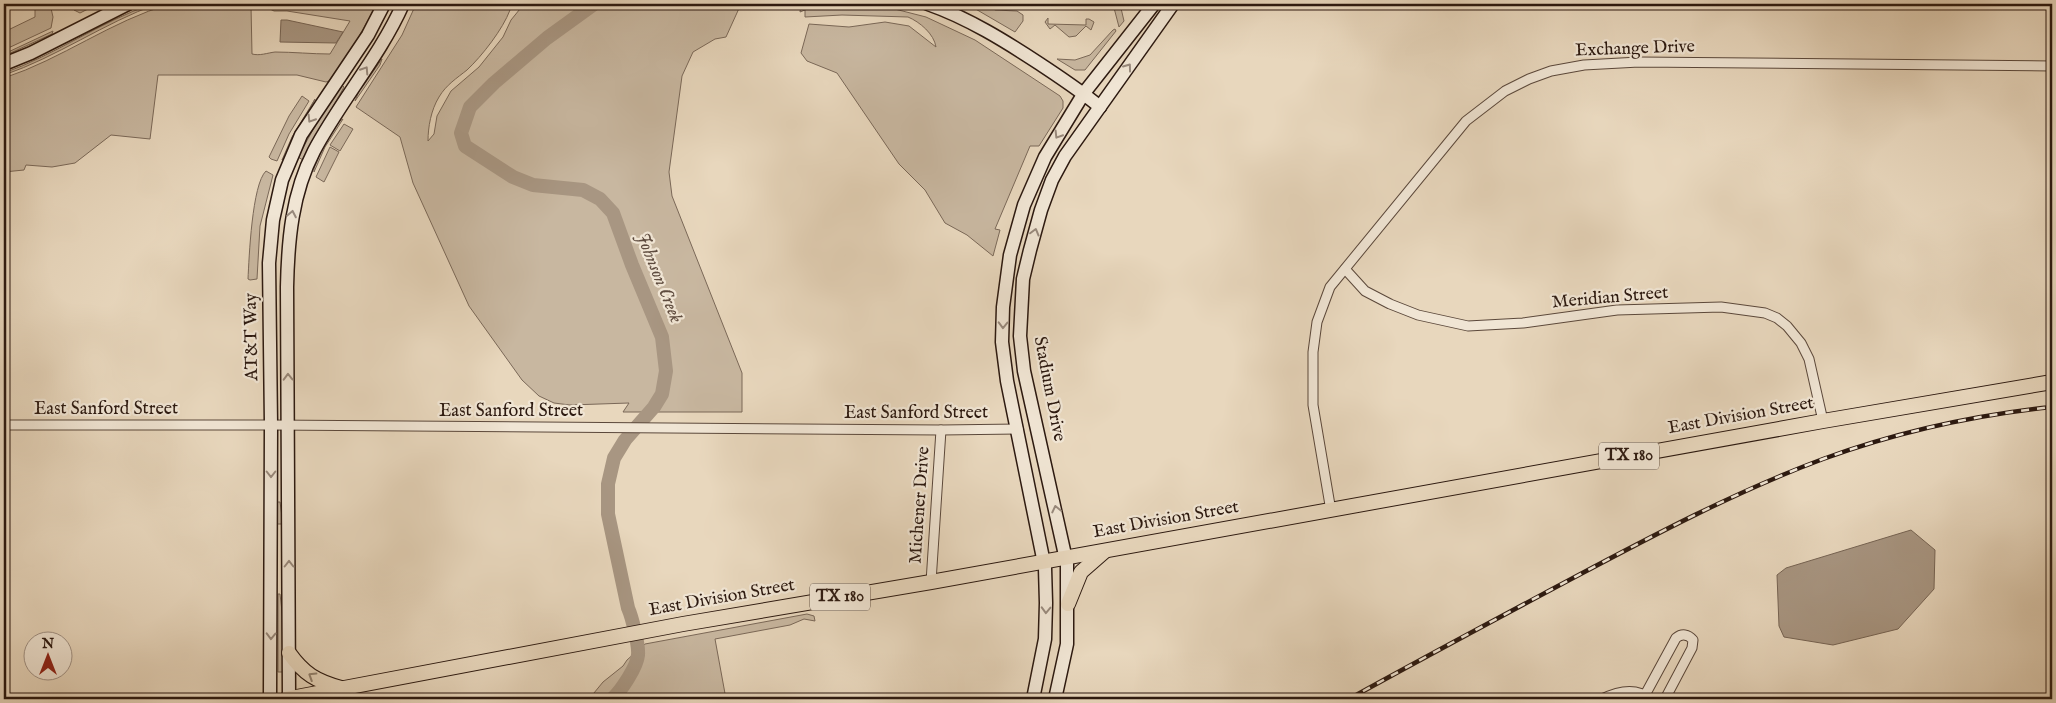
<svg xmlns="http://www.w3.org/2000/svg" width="2056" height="703" font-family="'IM FELL English',serif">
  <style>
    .green { fill: #c8b7a0; stroke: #7a6858; fill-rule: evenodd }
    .water { fill: #a89682; stroke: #766454 }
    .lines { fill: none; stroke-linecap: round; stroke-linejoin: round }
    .river { stroke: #a89682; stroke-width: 14 }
    .street-casing { stroke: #5b483b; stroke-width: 11 }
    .secondary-casing { stroke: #2c1910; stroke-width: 15 }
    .primary-casing { stroke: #2c1910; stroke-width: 16 }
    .street { stroke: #f0e5d4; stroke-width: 9 }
    .secondary { stroke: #f0e5d4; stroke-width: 12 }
    .primary { stroke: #e8d7bd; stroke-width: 14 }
    .rail-casing { stroke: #2c1910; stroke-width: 4.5 }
    .rail { stroke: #f0e5d4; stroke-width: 2.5; stroke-dasharray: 8; stroke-linecap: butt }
    .oneway { stroke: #98897c }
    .oneway2 { stroke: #93826f }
    .labels { text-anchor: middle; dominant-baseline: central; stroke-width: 4.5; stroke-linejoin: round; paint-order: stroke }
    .shield { fill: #f0e5d4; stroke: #67564b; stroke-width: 1 }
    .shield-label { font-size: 16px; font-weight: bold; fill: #2c1910 }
    .street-label { font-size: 18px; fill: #2c1910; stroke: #f0e5d4 }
    .water-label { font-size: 19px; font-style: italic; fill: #5e4b3e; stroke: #f0e5d4 }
  </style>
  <rect width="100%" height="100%" fill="#e8d7bd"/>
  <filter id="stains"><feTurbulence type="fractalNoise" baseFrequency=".004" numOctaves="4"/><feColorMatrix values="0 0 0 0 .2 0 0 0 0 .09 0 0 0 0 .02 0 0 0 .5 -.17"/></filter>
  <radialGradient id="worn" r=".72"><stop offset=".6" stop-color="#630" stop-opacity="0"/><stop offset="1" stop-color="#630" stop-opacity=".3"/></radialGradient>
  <g class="green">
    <polygon points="35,4 50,4 53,17 51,28 4,50 4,32 35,17"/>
    <polygon points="73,4 98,4 80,13 74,10"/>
    <path d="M152,4H157C104,23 57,57 4,75V73C55,55 100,22 152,4Z"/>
    <path d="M170,4H377L352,49L329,81L326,82L297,75H158L150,139L111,135L75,163L52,167L26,165L24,170L4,172V78C62,59 111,21 170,4ZM251,6H264L274,11H287L350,21L330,54C312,54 293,52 275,52C267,53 260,56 252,54Z"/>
    <path d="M416,4H506L510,10C503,29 482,56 467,70C457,78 446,85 439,97C431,110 428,127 428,141L434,134L437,116L451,91L479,67L503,37L511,20L524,4H741L726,37L715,39L693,52L682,76L669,172L672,196L742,373V412H623L629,403L570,405L554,403L539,396L522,380L469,306L413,183L400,137L356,107L402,35Z"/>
    <path d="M801,4L879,5L926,17L975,40L1060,96L1063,101V108L1039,146H1030L995,229L1000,230L993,256L967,235L945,223L925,190L899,164L837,73L807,61L801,53L809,24L849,27L885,22L909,26L936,47C934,34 920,22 908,17L842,15L805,17V10L800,12Z"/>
    <polygon points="967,4 988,4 995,10 1017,11 1023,15 1023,21 1015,32"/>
    <polygon points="1113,4 1120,4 1124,21 1119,27"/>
    <polygon points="1048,18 1048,24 1086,25 1086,19 1089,19 1094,22 1091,30 1086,26 1076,36 1069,37 1055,25 1050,29 1045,22"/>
    <polygon points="1115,29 1116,31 1085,70 1075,70 1057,59 1075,60 1090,55 1113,30"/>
    <polygon points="53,31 52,34 4,56 4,54"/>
    <polygon points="382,59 380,65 355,101 359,91"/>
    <polygon points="342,85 344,87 303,160 298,157 320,117"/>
    <polygon points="302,96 309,101 289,134 277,161 271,159 269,157 289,116"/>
    <polygon points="315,99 285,156 282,160 292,137"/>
    <path d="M343,119L325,147L314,172V168C319,156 331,125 343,119Z"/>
    <polygon points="344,124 353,129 340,151 330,145"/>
    <polygon points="330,147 339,152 324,182 316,177"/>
    <path d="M266,171L273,175L260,226L257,279L250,280L248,279C249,258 252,184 266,171Z"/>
    <polygon points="277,502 280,502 283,524 277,524"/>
    <polygon points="278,594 280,594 283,620 284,672 278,672"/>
    <polygon points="807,614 814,616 815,621 804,619 790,625 715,639 726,699 589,699 603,682 623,666 627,660 645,644"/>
  </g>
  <g class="water">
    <polygon points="281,20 287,20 343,32 336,43 280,42"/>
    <polygon points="1911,530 1935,550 1934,589 1898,629 1833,645 1784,637 1779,626 1777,575 1786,568"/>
  </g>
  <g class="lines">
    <path class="river" d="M594,4L547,38L494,83L470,107L461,133L465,146L513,177L533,185L583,190L600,199L613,213L632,265L662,337L666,371L662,394L654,407L625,440L614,458L608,484V514L628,608C632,617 639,645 638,655C637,667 621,691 612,699"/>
    <defs>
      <g id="street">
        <polyline points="1345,269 1365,291 1390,304 1418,315 1468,326 1523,323 1617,310 1721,307 1765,313 1777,318 1787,326 1801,343 1809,359 1823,421"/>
        <polyline points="4,425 271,425 941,430 1018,429"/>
        <polyline points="1331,511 1313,405 1313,352 1317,322 1330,287 1466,121 1505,91 1529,79 1551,71 1584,65 1639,62 2052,66"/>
        <polyline points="931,582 941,430"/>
        <path d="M1645,695L1676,638C1682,633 1688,634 1693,640L1692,648L1665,699"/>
        <path d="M1602,699C1618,691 1636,687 1651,699"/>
      </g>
      <g id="secondary">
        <path d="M928,4C968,18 1005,41 1040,64C1061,78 1081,91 1100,107"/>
        <polyline points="4,64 31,53 128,4"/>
        <path d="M289,698L287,287C288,240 292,193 314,151C341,100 380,56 403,4"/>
        <polyline points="270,699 271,425 269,263 273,220 282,180 301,135 368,35 384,4"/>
        <polyline points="1033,699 1045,639 1046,603 1045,568 1007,381 1002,342 1003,307 1010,255 1024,205 1045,157 1084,93 1154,4"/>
        <polyline points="1055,699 1067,644 1067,564 1024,371 1020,336 1023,279 1030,250 1041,210 1052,180 1065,156 1173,4"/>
      </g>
      <g id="primary">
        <polyline points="1068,604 1081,572 1105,551"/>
        <path d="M289,653C304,674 316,681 341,688"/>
        <polyline points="286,699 683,624 931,582 1823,421 2052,382"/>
      </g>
    </defs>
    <use href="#street" class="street-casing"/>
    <use href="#secondary" class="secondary-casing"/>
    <use href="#primary" class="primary-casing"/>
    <use href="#street" class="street"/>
    <use href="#secondary" class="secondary"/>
    <use href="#primary" class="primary"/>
    <defs>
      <path id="rail" d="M1349,699C1423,658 1498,618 1573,578C1654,535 1737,491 1823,459C1897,432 1975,415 2052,407"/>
    </defs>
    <use href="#rail" class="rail-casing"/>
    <use href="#rail" class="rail"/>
  </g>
  <defs><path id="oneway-chevron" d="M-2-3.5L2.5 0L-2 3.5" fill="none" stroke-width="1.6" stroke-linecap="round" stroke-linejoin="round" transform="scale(1.25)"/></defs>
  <g class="oneway">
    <use href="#oneway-chevron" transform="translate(1128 67) rotate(-54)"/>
    <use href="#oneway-chevron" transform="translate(365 70) rotate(-57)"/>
    <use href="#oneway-chevron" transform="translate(311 119) rotate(122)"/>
    <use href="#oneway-chevron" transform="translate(1058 135) rotate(122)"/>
    <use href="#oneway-chevron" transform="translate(292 214) rotate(-79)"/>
    <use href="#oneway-chevron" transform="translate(1035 232) rotate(-75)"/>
    <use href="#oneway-chevron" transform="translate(1003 325) rotate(91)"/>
    <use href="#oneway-chevron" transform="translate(288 377) rotate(-91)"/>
    <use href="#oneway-chevron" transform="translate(271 474) rotate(90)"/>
    <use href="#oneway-chevron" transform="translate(1056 509) rotate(-103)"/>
    <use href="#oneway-chevron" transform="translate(289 564) rotate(-90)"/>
    <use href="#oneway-chevron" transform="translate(1046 610) rotate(92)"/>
    <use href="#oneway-chevron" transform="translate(271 636) rotate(91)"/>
  </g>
  <use class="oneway2" href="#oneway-chevron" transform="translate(312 676) rotate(-148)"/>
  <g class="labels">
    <g class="shield">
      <rect x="1599" y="442.5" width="60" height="27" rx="4"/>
      <rect x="810" y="583.5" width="60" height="27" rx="4"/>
    </g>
    <g class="shield-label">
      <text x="1629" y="456">TX 180</text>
      <text x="840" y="597">TX 180</text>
    </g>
    <g class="street-label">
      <text transform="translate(1635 49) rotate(-2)">Exchange Drive</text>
      <text transform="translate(1610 298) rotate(-5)">Meridian Street</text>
      <text transform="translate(252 337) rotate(-91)">AT&amp;T Way</text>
      <text transform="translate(1049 389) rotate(79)">Stadium Drive</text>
      <text x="106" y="409">East Sanford Street</text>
      <text x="511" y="411">East Sanford Street</text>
      <text x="916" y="413">East Sanford Street</text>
      <text transform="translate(1741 416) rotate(-10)">East Division Street</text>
      <text transform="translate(920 505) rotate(-86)">Michener Drive</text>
      <text transform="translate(1166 520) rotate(-10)">East Division Street</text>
      <text transform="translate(722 598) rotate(-10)">East Division Street</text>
    </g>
    <g class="water-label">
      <text transform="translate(659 278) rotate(68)">Johnson Creek</text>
    </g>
  </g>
  <rect width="2056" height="703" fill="none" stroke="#e8d7bd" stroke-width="20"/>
  <rect x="5" y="5" width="2046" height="693" fill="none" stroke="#2c1910" stroke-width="2.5"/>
  <rect x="10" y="10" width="2036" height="683" fill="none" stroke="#2c1910"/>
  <g transform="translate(48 656)"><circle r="24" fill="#f0e5d4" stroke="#a29386"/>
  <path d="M0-4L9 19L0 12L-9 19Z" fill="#8f2418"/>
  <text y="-8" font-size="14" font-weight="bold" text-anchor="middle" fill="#2c1910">N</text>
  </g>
  <rect width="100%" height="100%" filter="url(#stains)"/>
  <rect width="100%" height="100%" fill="url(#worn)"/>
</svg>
